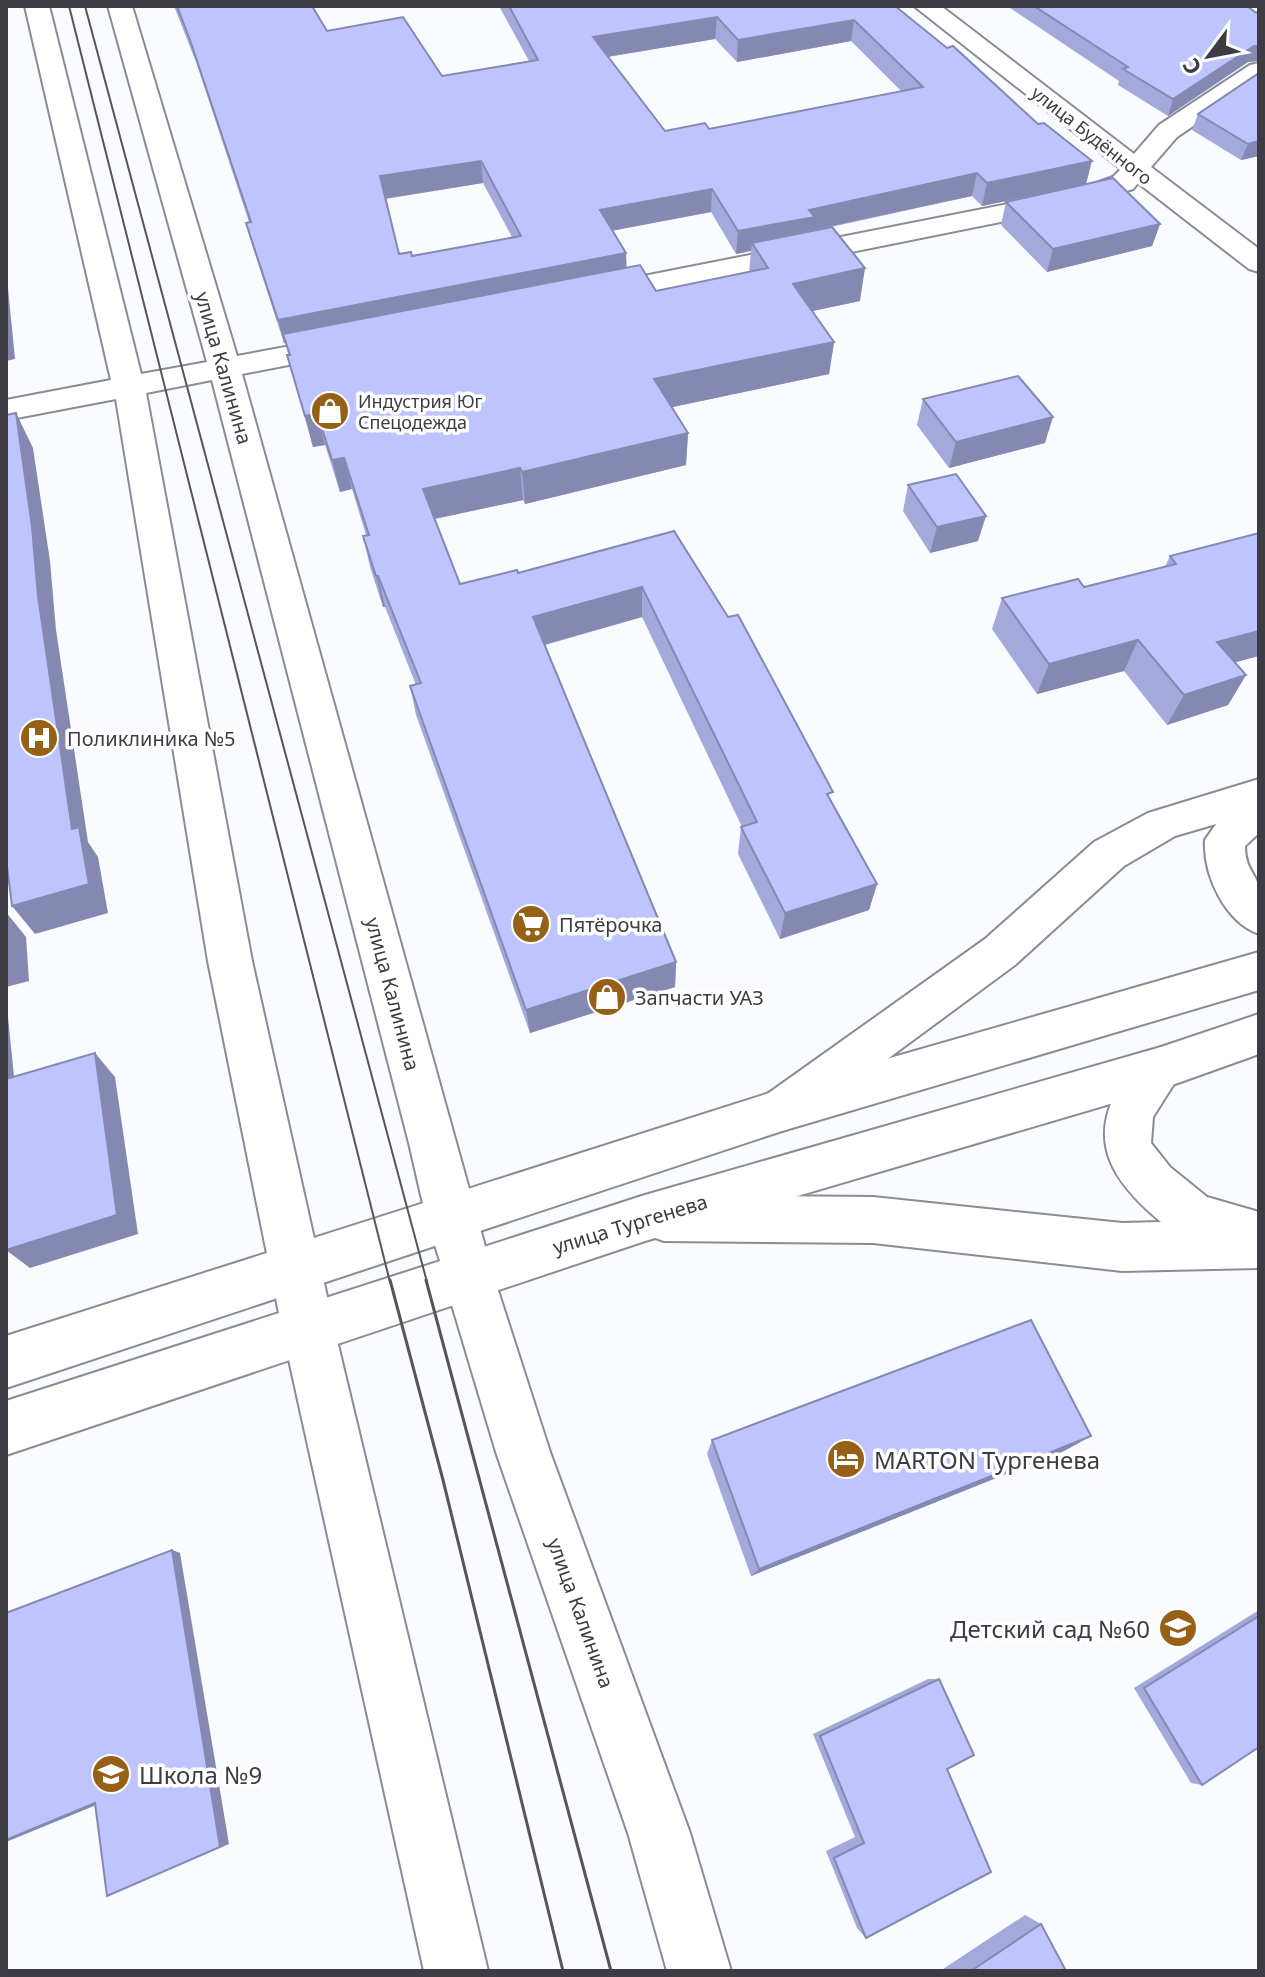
<svg xmlns="http://www.w3.org/2000/svg" width="1265" height="1977" font-family="'Noto Sans',sans-serif">
  <style>
    .lines { fill: none; stroke-linecap: round; stroke-linejoin: round }
    .minor-casing { stroke: #898b97; stroke-width: 4 }
    .major-casing { stroke: #898b97; stroke-width: 4 }
    .highway-casing { stroke: #898b97; stroke-width: 4 }
    .minor { fill: #fff; fill-rule: evenodd }
    .major { fill: #fff; fill-rule: evenodd }
    .highway { fill: #fff; fill-rule: evenodd }
    .tram-far1 { stroke: #55555b; stroke-width: 2 }
    .tram { stroke: #55555b; stroke-width: 3 }
    .wall { fill: #a3a9da; fill-rule: evenodd }
    .shaded-wall { fill: #8589b2 }
    .building { fill: #bec4fe; stroke: #8589b2; stroke-width: 2; fill-rule: evenodd }
    .labels { text-anchor: middle; dominant-baseline: central; stroke-width: 7; stroke-linejoin: round; paint-order: stroke }
    .far-street-label { font-size: 18px; fill: #3c3c42; stroke: #fff }
    .far-poi-label { font-size: 18px; fill: #3c3c42; stroke: #fff; text-anchor: start }
    .street-label { font-size: 20px; fill: #3c3c42; stroke: #fff }
    .poi-label { font-size: 20px; fill: #3c3c42; stroke: #fff; text-anchor: start }
    .near-poi-label { font-size: 24px; fill: #3c3c42; stroke: #fff; text-anchor: start }
  </style>
  <rect width="100%" height="100%" fill="#fafbfe"/>
  <g class="lines">
    <defs>
      <g id="minor">
        <polygon points="25,6 49,6 141,374 207,362 108,6 132,6 237,356 345,336 356,339 360,345 356,351 345,354 242,374 493,1275 486,1292 468,1300 450,1292 426,1217 409,1143 212,380 146,393 252,961 334,1328 326,1346 308,1354 290,1346 282,1328 208,961 116,399 6,420 6,400 111,380"/>
        <polygon points="914,6 941,6 1134,154 1159,125 1250,65 1259,63 1259,81 1177,137 1151,167 1259,249 1259,272 1249,269 1138,183 1133,189 1080,206 593,304 583,301 578,295 583,289 593,286 1074,191 1113,177 1121,169"/>
      </g>
      <g id="major">
        <path d="M1259,779V833L1245,846C1245,869 1256,873 1259,888C1262,902 1259,920 1259,934C1225,922 1203,875 1205,840L1216,824L1175,836L1124,866L1015,965L798,1125L782,1131L766,1125L759,1110L766,1095L985,939L1094,842L1148,813Z"/>
        <path d="M1161,1047L1177,1053L1184,1068L1153,1117L1151,1143L1170,1167L1207,1197L1259,1212V1268L1122,1271L873,1243L664,1241L647,1235L640,1218L647,1201L664,1195L873,1197L1122,1223L1161,1222C1114,1183 1085,1142 1121,1084C1132,1067 1142,1055 1161,1047Z"/>
        <polygon points="468,1250 486,1258 493,1275 550,1452 690,1833 731,1971 667,1971 628,1833 496,1452 443,1275 450,1258"/>
        <polygon points="308,1302 326,1310 334,1328 488,1971 424,1971 282,1328 290,1310"/>
      </g>
      <g id="highway">
        <polygon points="1259,952 1259,990 782,1131 6,1388 6,1336 782,1089"/>
        <polygon points="1259,1014 1259,1054 1161,1089 645,1241 6,1455 6,1401 645,1195 1161,1047"/>
      </g>
    </defs>
    <use href="#minor" class="minor-casing"/>
    <use href="#major" class="major-casing"/>
    <use href="#highway" class="highway-casing"/>
    <use href="#minor" class="minor"/>
    <use href="#major" class="major"/>
    <use href="#highway" class="highway"/>
    <g class="tram-far1">
      <polyline points="69,6 390,1282"/>
      <polyline points="85,6 427,1282"/>
    </g>
    <g class="tram">
      <polyline points="390,1280 443,1480 563,1971"/>
      <polyline points="426,1280 611,1971"/>
    </g>
  </g>
  <g class="wall">
    <path d="M174,6H312L327,31L442,76L529,61L499,6H895L1086,184L982,206L972,196L813,231L860,301L812,311L834,342L829,374L672,407L688,433L686,465L525,504L523,500L435,519L460,584L518,573L674,531L831,801L877,884L869,910L780,939L738,854L741,827H742L642,617L545,645L676,962L675,987L530,1033L416,715L410,686L416,685L385,607H383L370,567L363,536L366,535L352,489L340,492L325,445L313,447L296,387L285,342L284,343L252,245L246,223L249,222L196,62ZM715,39L737,62L851,41L901,91L709,129L665,131L608,57ZM483,183L512,237L412,256L399,254L385,199ZM711,212L736,254L751,251L749,272L656,291L626,267L613,230Z"/>
    <polygon points="1007,6 1247,6 1255,12 1259,13 1259,61 1248,62 1168,116 1118,85 1119,81"/>
    <polygon points="1259,73 1259,156 1241,160 1192,130 1198,114"/>
    <polygon points="1006,202 1160,224 1152,246 1047,272 1001,225"/>
    <polygon points="923,399 1045,443 949,468 917,425"/>
    <polygon points="908,485 978,541 930,553 903,511"/>
    <polygon points="1259,533 1235,663 1246,675 1228,705 1167,725 1124,671 1037,694 992,629 1002,598 1084,587 1165,567 1170,556"/>
    <polygon points="1091,1436 1064,1451 751,1576 707,1454 712,1440"/>
    <polygon points="1259,1610 1259,1747 1202,1785 1191,1783 1134,1688"/>
    <polygon points="928,1679 939,1679 947,1769 866,1938 857,1928 826,1851 855,1837 813,1734"/>
    <polygon points="1025,1915 1041,1924 1066,1971 940,1971"/>
  </g>
  <g class="shaded-wall">
    <polygon points="717,17 715,39 593,59 593,37"/>
    <polygon points="854,20 851,41 737,62 738,40"/>
    <polygon points="1254,46 1259,46 1259,61 1248,62 1168,116 1173,99"/>
    <polygon points="1259,141 1259,156 1241,160 1248,144"/>
    <polygon points="481,161 483,183 383,199 380,176"/>
    <polygon points="1092,161 1086,184 982,206 987,183"/>
    <polygon points="977,173 972,196 752,243 751,251 736,254 738,231 809,210"/>
    <polygon points="712,189 711,212 601,233 600,210"/>
    <polygon points="1160,224 1152,246 1047,272 1053,249"/>
    <polygon points="626,253 627,276 284,343 278,320"/>
    <polygon points="6,268 15,359 6,361"/>
    <polygon points="865,268 860,301 789,316 793,284"/>
    <polygon points="834,342 829,374 654,411 654,379"/>
    <polygon points="16,413 33,448 50,561 56,630 88,842 98,857 108,913 35,934 12,906 72,829 38,596"/>
    <polygon points="317,413 325,445 313,447 305,416"/>
    <polygon points="1053,417 1045,443 949,468 956,442"/>
    <polygon points="688,433 686,465 525,504 522,472"/>
    <polygon points="344,458 352,489 340,492 332,460"/>
    <polygon points="520,468 523,500 429,520 423,489"/>
    <polygon points="986,516 978,541 930,553 937,527"/>
    <polygon points="376,576 378,576 385,607 383,607"/>
    <polygon points="642,587 642,617 536,647 533,617"/>
    <polygon points="1259,631 1259,656 1200,672 1217,642"/>
    <polygon points="1138,640 1124,671 1037,694 1049,664"/>
    <polygon points="1246,675 1228,705 1167,725 1184,695"/>
    <polygon points="877,884 869,910 780,939 785,913"/>
    <polygon points="6,912 26,937 29,981 6,987"/>
    <polygon points="676,962 675,987 530,1033 526,1010"/>
    <polygon points="6,997 17,1106 6,1096"/>
    <polygon points="95,1053 115,1077 138,1234 30,1268 6,1250"/>
    <polygon points="1091,1436 1064,1451 751,1576 759,1569"/>
    <polygon points="172,1550 180,1553 229,1844 107,1896"/>
    <polygon points="106,1801 6,1842 6,1840 95,1803"/>
  </g>
  <g class="building">
    <path d="M177,6H312L327,31L403,17L442,76L538,60L509,6H895L947,48L953,46L1038,124L1044,123L1092,161L987,183L977,173L809,210L815,217L738,231L712,189L600,210L626,253L278,320L246,223L251,222L190,40ZM717,17L738,40L854,20L923,87L709,129L705,123L665,131L593,37ZM481,161L521,236L412,256L411,252L399,254L380,176Z"/>
    <polygon points="1034,6 1247,6 1255,12 1259,13 1259,46 1254,46 1173,99 1123,69 1128,67"/>
    <polygon points="1259,73 1259,141 1248,144 1198,114"/>
    <polygon points="1113,178 1160,224 1053,249 1006,202"/>
    <polygon points="832,227 865,268 793,284 834,342 654,379 688,433 522,472 520,468 423,489 460,584 517,570 518,573 674,531 728,617 738,615 833,792 827,794 877,884 785,913 741,827 757,822 642,587 533,617 676,962 526,1010 410,686 421,683 378,576 376,576 363,536 369,535 344,458 332,460 317,413 305,416 287,355 290,355 283,334 640,265 656,291 768,268 752,243"/>
    <polygon points="1018,376 1053,417 956,442 923,399"/>
    <polygon points="16,413 32,527 38,596 72,829 79,827 89,884 12,906 6,858 6,415"/>
    <polygon points="956,474 986,516 937,527 908,485"/>
    <polygon points="1259,533 1259,631 1217,642 1246,675 1184,695 1138,640 1049,664 1002,598 1078,579 1084,587 1176,564 1170,556"/>
    <polygon points="95,1053 117,1215 6,1250 6,1079"/>
    <polygon points="1031,1320 1091,1436 759,1569 712,1440"/>
    <polygon points="172,1550 220,1847 107,1896 95,1803 6,1840 6,1613"/>
    <polygon points="1259,1616 1259,1747 1202,1785 1144,1688"/>
    <polygon points="939,1679 974,1755 947,1769 991,1872 866,1938 834,1858 864,1843 820,1736"/>
    <polygon points="1041,1924 1066,1971 971,1971"/>
  </g>
  <defs>
    <symbol id="shop-disc" viewBox="-11 -11 22 22"><circle r="9.5" fill="#966117" stroke="#fff"/><path d="M-5-2.5h2.3a2.7 3.5 0 0 1 5.4 0H5L5.5 6h-11ZM-1.5-2.5h3a1.5 2.3 0 0 0-3 0Z" fill="#fff"/></symbol>
    <symbol id="hospital-disc" viewBox="-11 -11 22 22"><circle r="9.5" fill="#966117" stroke="#fff"/><path d="M-5-5h3v3.5h4V-5h3V5h-3V1.5h-4V5h-3Z" fill="#fff"/></symbol>
    <symbol id="supermarket-disc" viewBox="-11 -11 22 22"><circle r="9.5" fill="#966117" stroke="#fff"/><path d="M-6-5.5h2.5l.6 2H6L4.5 2H-2.5L-4.4-4H-6ZM-1.5 3.2a1.3 1.3 0 1 0 .1 0ZM3 3.2a1.3 1.3 0 1 0 .1 0Z" fill="#fff"/></symbol>
    <symbol id="hotel-disc" viewBox="-11 -11 22 22"><circle r="9.5" fill="#966117" stroke="#fff"/><path d="M-6-4.5h1.5V1H6V5H4.5V3h-9V5H-6ZM-4 0a1.8 1.8 0 1 1 3.6 0ZM.5 0V-2.5h3Q6-2.5 6 0Z" fill="#fff"/></symbol>
    <symbol id="school-disc" viewBox="-11 -11 22 22"><circle r="9.5" fill="#966117" stroke="#fff"/><path d="M0-5L7-2L0 1L-7-2ZM-4 1L0 2.5L4 1V4Q0 6-4 4Z" fill="#fff"/></symbol>
  </defs>
  <g fill-rule="evenodd">
    <use href="#shop-disc" x="308" y="389" width="44" height="44"/>
    <use href="#hospital-disc" x="17" y="716" width="44" height="44"/>
    <use href="#supermarket-disc" x="509" y="902" width="44" height="44"/>
    <use href="#shop-disc" x="585" y="975" width="44" height="44"/>
    <use href="#hotel-disc" x="824" y="1437" width="44" height="44"/>
    <use href="#school-disc" x="1156" y="1606" width="44" height="44"/>
    <use href="#school-disc" x="89" y="1752" width="44" height="44"/>
  </g>
  <g class="labels">
    <g class="far-street-label">
      <text transform="translate(1092 135) rotate(38)">улица Будённого</text>
    </g>
    <g class="far-poi-label">
      <text x="358" y="401">Индустрия Юг<tspan x="358" dy="21">Спецодежда</tspan></text>
    </g>
    <g class="street-label">
      <text transform="translate(224 368) rotate(74)">улица Калинина</text>
      <text transform="translate(393 994) rotate(75)">улица Калинина</text>
      <text transform="translate(630 1224) rotate(-17)">улица Тургенева</text>
      <text transform="translate(581 1613) rotate(70)">улица Калинина</text>
    </g>
    <g class="poi-label">
      <text x="67" y="738">Поликлиника №5</text>
      <text x="559" y="924">Пятёрочка</text>
      <text x="635" y="997">Запчасти УАЗ</text>
    </g>
    <g class="near-poi-label">
      <text x="874" y="1459">MARTON Тургенева</text>
      <text x="1150" y="1628" text-anchor="end">Детский сад №60</text>
      <text x="139" y="1774">Школа №9</text>
    </g>
  </g>
  <rect width="1265" height="1977" fill="none" stroke="#3c3c42" stroke-width="16"/>
  <g transform="translate(1209 56) rotate(238)" stroke="#ffffff" stroke-width="6" paint-order="stroke">
  <path d="M0-6L14 30L0 20L-14 30Z" fill="#3c3c42"/>
  <text y="-12" font-size="22" font-weight="bold" text-anchor="middle" fill="#3c3c42">С</text>
  </g>
</svg>
